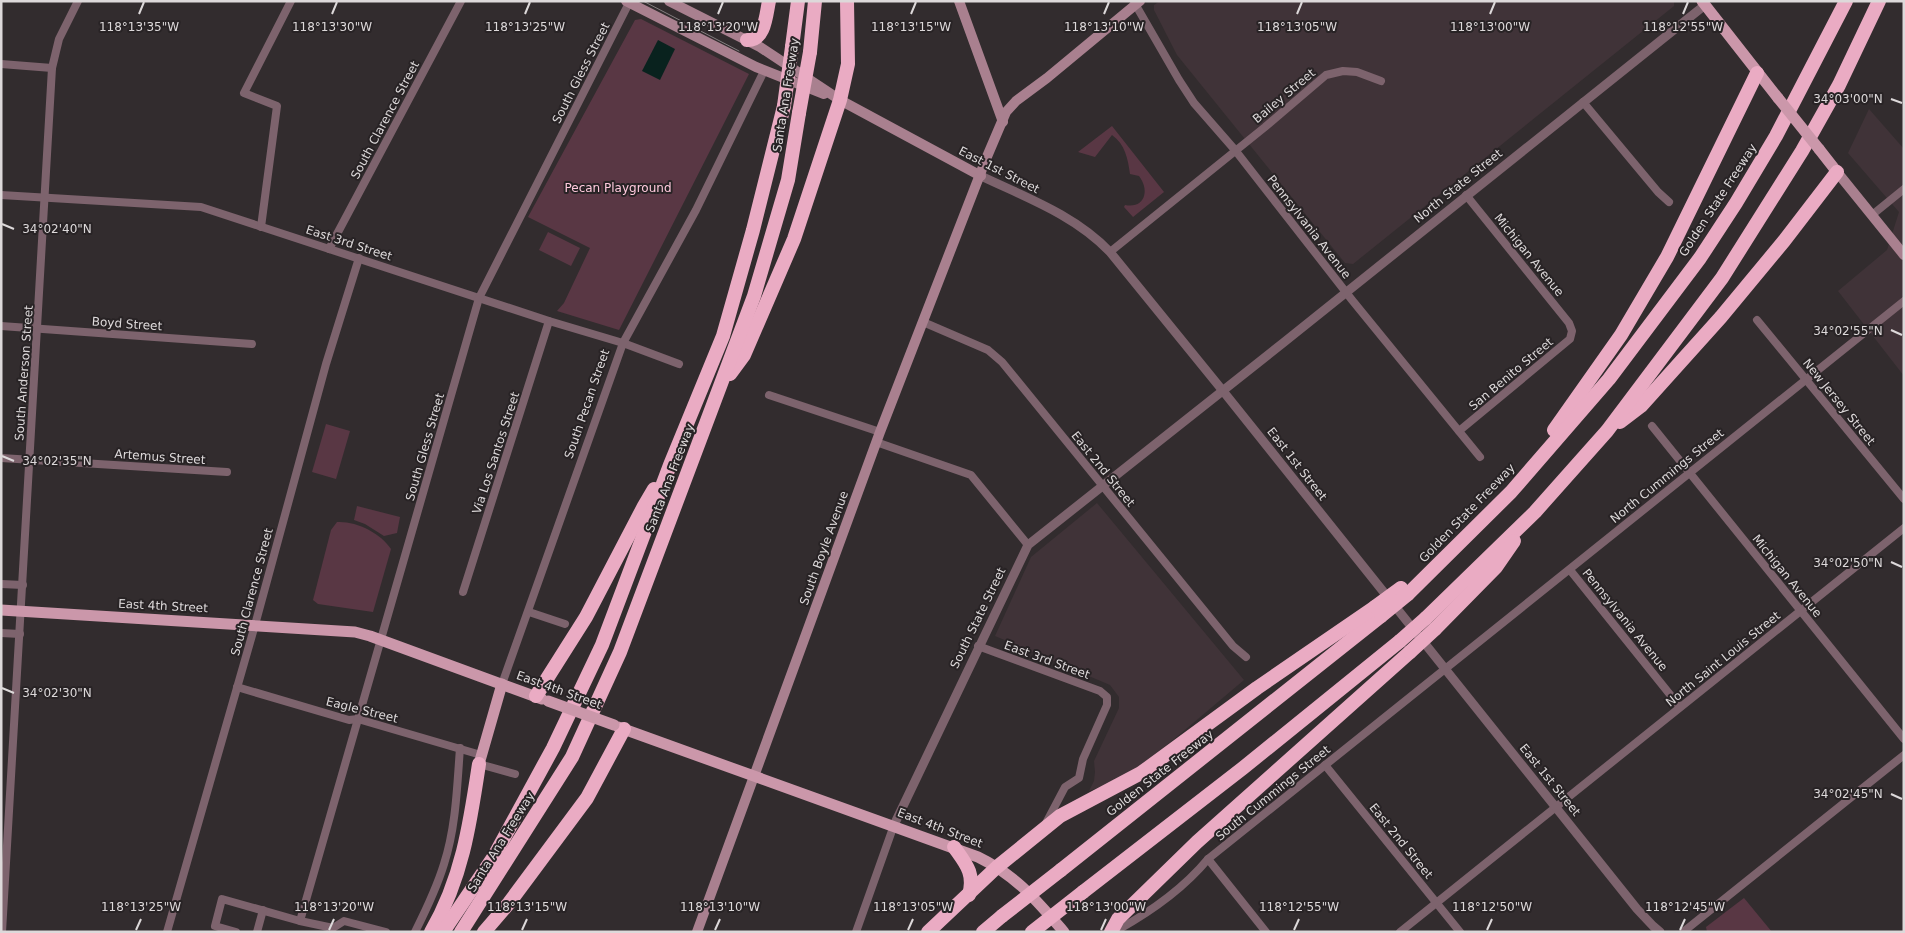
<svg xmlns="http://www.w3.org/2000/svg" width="1905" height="933" font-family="'DejaVu Sans',sans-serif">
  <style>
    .built { fill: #403338 }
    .green { fill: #593744 }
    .water { fill: #09221e }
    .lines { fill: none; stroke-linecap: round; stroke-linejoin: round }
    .minor { stroke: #7d636d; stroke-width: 8 }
    .tertiary { stroke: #7d636d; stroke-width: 9 }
    .secondary { stroke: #a9808f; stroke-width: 10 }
    .primary { stroke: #cb97aa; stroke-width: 11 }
    .motorway { stroke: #eaabc3; stroke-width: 14 }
    .tram { stroke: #837e7f; stroke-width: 1 }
    .primary-bridge { stroke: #cb97aa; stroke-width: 11 }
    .motorway-bridge { stroke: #eaabc3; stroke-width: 14 }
    .ticks { fill: none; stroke: #ddd9da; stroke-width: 2 }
    .labels { text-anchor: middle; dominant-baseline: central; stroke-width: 4; stroke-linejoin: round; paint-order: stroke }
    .street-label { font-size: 12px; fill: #ddd9da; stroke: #282325 }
    .park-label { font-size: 12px; fill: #ffc9dd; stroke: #282325 }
    .ticks-label { font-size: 12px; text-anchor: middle; fill: #ddd9da; stroke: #282325; stroke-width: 4; stroke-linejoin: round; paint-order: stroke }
  </style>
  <rect width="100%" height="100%" fill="#322c2e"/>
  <g class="built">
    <polygon points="1160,1 1674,1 1674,6 1353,264 1345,263 1177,55 1154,10 1154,5"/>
    <polygon points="1869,109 1904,149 1904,376 1838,291 1887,250 1899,212 1848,153"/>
    <polygon points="1097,503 1244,680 1173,740 1124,778 1089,791 1094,781 1095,772 1094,761 1119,708 1119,697 1110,685 995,636 1031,557"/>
  </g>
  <g class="green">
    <polygon points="641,19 749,74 619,330 557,311 564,303 590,248 528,217 635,20"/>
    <path d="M1112,126L1164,192L1133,217L1124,207L1125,205C1145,209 1150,190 1139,176L1130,174C1128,159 1125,144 1112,135L1095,157L1078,152Z"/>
    <polygon points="548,232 580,248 571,266 539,250"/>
    <polygon points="326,424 350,431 336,479 312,472"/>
    <polygon points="357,506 400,517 397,533 384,536 365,524 354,520"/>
    <path d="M337,522C357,521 380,533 391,549L373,612L318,604L313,600L331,530Z"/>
    <polygon points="1744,898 1772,932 1707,932 1706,927"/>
  </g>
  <polygon class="water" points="658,40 675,49 660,80 642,71"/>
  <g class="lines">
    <g class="minor">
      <polyline points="1134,2 1179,80 1194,103 1235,150 1352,300 1480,457"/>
      <polyline points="1,64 52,68"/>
      <polyline points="1583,102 1658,192 1669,202"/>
      <polyline points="1,195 201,207 549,321 623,343 679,364"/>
      <polyline points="1872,215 1904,189"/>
      <polyline points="261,227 277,106 244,93 291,1"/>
      <polyline points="329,249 461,1"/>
      <polyline points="1110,252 1265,127 1326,75 1343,71 1357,72 1381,81"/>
      <polyline points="1757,320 1904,499"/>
      <polyline points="923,322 988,350 1002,362 1233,646 1246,657"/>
      <polyline points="1,326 252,344"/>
      <polyline points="769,395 880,432"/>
      <polyline points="1652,426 1904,739"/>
      <polyline points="1459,431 1570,339 1572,331 1569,323 1466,195"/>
      <polyline points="876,442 971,475 1028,545"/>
      <polyline points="1,458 227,472"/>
      <polyline points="1570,570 1680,707"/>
      <polyline points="1,584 23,585"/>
      <polyline points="463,592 549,321"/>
      <polyline points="529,612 565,624"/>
      <polyline points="1,633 20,634"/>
      <polyline points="978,646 1100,691 1107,697 1107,705 1083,759 1079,778 1065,787 1046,823"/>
      <polyline points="502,684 623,343 696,210 764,71"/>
      <polyline points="237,687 349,720 358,719 481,755"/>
      <polyline points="479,764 515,774"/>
      <polyline points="1325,765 1460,932"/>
      <polyline points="1208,859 1266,932"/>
      <polyline points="300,921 479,298 629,3"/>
      <polyline points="2,932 52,68 59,39 78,1"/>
      <polyline points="167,932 255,625 326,364 359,258"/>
      <polyline points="236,932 215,926 222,899 300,921 333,928 344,921 386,932"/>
      <polyline points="257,932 263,910"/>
      <path d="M415,932C426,910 437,887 444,864C456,827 457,787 460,748"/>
      <polyline points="856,932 894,825"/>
      <path d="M1114,932C1147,914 1184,888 1208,859L1904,301"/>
      <polyline points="1400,932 1904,528"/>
      <polyline points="1683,932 1904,755"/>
    </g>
    <g class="tertiary">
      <path d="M981,176C1025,197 1075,215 1110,252L1223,391L1637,909L1653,926L1660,932"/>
      <polyline points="894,825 1028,545 1283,343 1705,5"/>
    </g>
    <g class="secondary">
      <polyline points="626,1 756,67 824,94"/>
      <polyline points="669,1 760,47 840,100 981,176"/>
      <polyline points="959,1 1003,122"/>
      <polyline points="1837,172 1904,255"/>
      <polyline points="697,932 880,432 986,159 1006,112 1016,101 1047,78 1140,1"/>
    </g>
    <g class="primary">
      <polyline points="1702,1 1778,98"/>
      <polyline points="1819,149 1837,172"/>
      <polyline points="1,610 355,632 370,636 542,699"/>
      <path d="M618,727L978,857C1017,876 1036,900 1064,932"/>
      <polyline points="479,764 502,684"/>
    </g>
    <g class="motorway">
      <path d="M747,40C765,41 766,15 769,1"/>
      <polyline points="792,47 798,1"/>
      <polyline points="810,52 815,1"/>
      <polyline points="730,374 744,355 794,239 840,100 848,64 847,1"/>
      <polyline points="1620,422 1641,406 1721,317 1784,241 1837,172"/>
      <polyline points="1554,430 1621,335 1667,257 1757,73"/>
      <polyline points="1408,594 1511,492 1609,379 1700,258 1736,203 1776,136 1846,1"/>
      <polyline points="1426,618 1535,512 1607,431 1722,278 1802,151 1839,85 1879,1"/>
      <polyline points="1435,629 1496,567 1514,541"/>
      <polyline points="536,696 586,617 644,506 654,489"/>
      <path d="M954,847C966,864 975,873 969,895"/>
      <polyline points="1061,870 1381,616"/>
      <polyline points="1083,892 1243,768 1400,641"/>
      <path d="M431,932C462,879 470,824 479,764"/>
      <polyline points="443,932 493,858 553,748 602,645 670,465 723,336 753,230 784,106"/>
      <polyline points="461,932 572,757 620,652 754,296 788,180 799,113"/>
      <polyline points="484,932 509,903 587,798 624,729"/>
      <polyline points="928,932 997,867 1060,816 1141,773 1257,688 1375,607"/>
      <polyline points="983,932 1002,916"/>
      <polyline points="1111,932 1118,919 1197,842 1410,652"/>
    </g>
    <polyline class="tram" points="643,1 739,51"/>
    <g class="primary-bridge">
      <polyline points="1778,98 1819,149"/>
      <polyline points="548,701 614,725"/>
    </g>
    <g class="motorway-bridge">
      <polyline points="784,106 792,47"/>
      <polyline points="799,113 810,52"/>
      <polyline points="1375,607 1401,588"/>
      <polyline points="1381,616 1408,594"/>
      <polyline points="1400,641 1426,618"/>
      <polyline points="1410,652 1435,629"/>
      <polyline points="1002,916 1061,870"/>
      <polyline points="1032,932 1083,892"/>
    </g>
  </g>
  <path class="ticks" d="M139,14L144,2M332,14L337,2M525,14L530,2M718,14L723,2M911,14L916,2M1104,14L1109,2M1297,14L1302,2M1490,14L1495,2M1683,14L1688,2M1891,99L1902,103M2,224L14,229M1891,330L1902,335M2,456L14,461M1891,562L1902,567M2,688L14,693M1891,794L1902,799M136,930L141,919M329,930L334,919M522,930L527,919M715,930L720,919M908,930L913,919M1101,930L1106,919M1294,930L1299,919M1487,930L1492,919M1680,930L1685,919"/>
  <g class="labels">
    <g class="street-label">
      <text transform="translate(581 73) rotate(-63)">South Gless Street</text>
      <text transform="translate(786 95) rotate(-81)">Santa Ana Freeway</text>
      <text transform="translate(1284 96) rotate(-40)">Bailey Street</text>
      <text transform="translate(385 120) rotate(-62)">South Clarence Street</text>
      <text transform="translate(999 170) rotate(27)">East 1st Street</text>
      <text transform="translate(1458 186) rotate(-39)">North State Street</text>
      <text transform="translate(1718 200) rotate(-57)">Golden State Freeway</text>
      <text transform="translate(1309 227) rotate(52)">Pennsylvania Avenue</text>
      <text transform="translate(349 243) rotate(18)">East 3rd Street</text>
      <text transform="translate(1529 255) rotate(51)">Michigan Avenue</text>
      <text transform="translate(127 324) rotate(4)">Boyd Street</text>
      <text transform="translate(24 373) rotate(-86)">South Anderson Street</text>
      <text transform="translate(1511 374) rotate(-40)">San Benito Street</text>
      <text transform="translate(1839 402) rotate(51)">New Jersey Street</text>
      <text transform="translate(587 404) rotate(-71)">South Pecan Street</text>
      <text transform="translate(425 447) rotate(-74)">South Gless Street</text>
      <text transform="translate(496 453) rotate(-72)">Via Los Santos Street</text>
      <text transform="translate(160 457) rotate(4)">Artemus Street</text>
      <text transform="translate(1297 464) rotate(52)">East 1st Street</text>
      <text transform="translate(1103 469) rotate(51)">East 2nd Street</text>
      <text transform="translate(1667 476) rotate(-39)">North Cummings Street</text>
      <text transform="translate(670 478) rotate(-69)">Santa Ana Freeway</text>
      <text transform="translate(1467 513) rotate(-46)">Golden State Freeway</text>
      <text transform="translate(824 548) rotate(-70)">South Boyle Avenue</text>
      <text transform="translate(1787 576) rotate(51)">Michigan Avenue</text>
      <text transform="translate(252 592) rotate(-75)">South Clarence Street</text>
      <text transform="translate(163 606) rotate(3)">East 4th Street</text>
      <text transform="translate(978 618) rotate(-64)">South State Street</text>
      <text transform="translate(1625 620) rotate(51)">Pennsylvania Avenue</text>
      <text transform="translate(1723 659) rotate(-39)">North Saint Louis Street</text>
      <text transform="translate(1047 660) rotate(20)">East 3rd Street</text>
      <text transform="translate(559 690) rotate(20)">East 4th Street</text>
      <text transform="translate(362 710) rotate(14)">Eagle Street</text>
      <text transform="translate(1160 773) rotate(-38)">Golden State Freeway</text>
      <text transform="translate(1550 780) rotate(51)">East 1st Street</text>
      <text transform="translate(1273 793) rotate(-39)">South Cummings Street</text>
      <text transform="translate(940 828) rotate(21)">East 4th Street</text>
      <text transform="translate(1401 841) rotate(51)">East 2nd Street</text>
      <text transform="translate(501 842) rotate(-58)">Santa Ana Freeway</text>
    </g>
    <g class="park-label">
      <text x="618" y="188">Pecan Playground</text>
    </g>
  </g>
  <g class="ticks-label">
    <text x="139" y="31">118°13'35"W</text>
    <text x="332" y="31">118°13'30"W</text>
    <text x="525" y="31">118°13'25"W</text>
    <text x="718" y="31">118°13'20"W</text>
    <text x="911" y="31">118°13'15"W</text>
    <text x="1104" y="31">118°13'10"W</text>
    <text x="1297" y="31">118°13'05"W</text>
    <text x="1490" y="31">118°13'00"W</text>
    <text x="1683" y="31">118°12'55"W</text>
    <text x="1848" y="103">34°03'00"N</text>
    <text x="57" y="233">34°02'40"N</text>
    <text x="1848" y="335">34°02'55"N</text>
    <text x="57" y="465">34°02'35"N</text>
    <text x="1848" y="567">34°02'50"N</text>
    <text x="57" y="697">34°02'30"N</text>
    <text x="1848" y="798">34°02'45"N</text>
    <text x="141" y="911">118°13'25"W</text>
    <text x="334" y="911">118°13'20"W</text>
    <text x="527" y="911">118°13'15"W</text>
    <text x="720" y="911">118°13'10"W</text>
    <text x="913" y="911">118°13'05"W</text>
    <text x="1106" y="911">118°13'00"W</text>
    <text x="1299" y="911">118°12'55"W</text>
    <text x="1492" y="911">118°12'50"W</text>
    <text x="1685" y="911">118°12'45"W</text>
  </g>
  <rect width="1905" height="933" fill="none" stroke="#ddd9da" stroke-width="5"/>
</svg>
